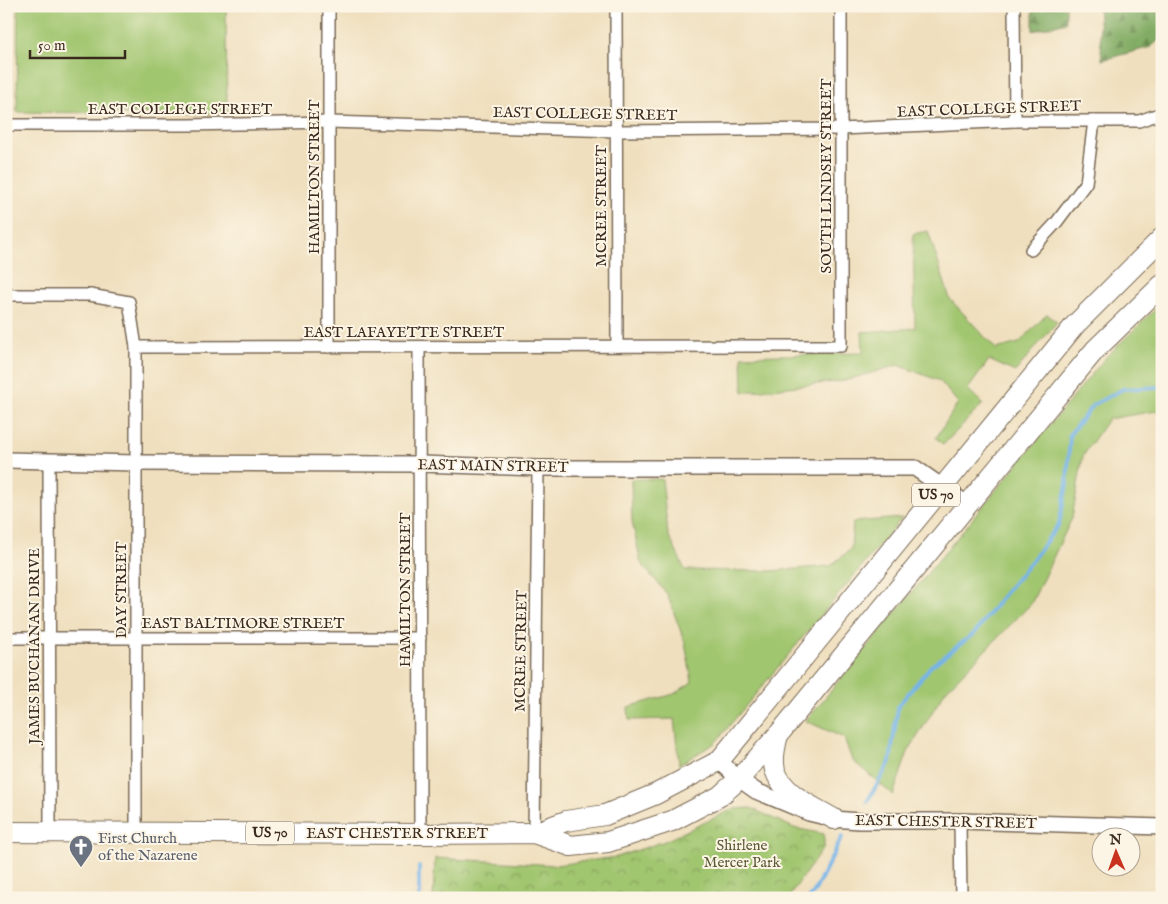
<svg xmlns="http://www.w3.org/2000/svg" width="1168" height="904" font-family="'IM FELL English',serif">
  <style>
    .grass { fill: #a1c670; stroke: #6e7847 }
    .forest { fill: url(#forest-firs); stroke: #5e6a40 }
    .park { fill: url(#park-crowns); stroke: #6e7847 }
    .lines { fill: none; stroke-linecap: round; stroke-linejoin: round }
    .stream { stroke: #75b4e8; stroke-width: 4 }
    .street-casing { stroke: #7a6956; stroke-width: 14 }
    .secondary-casing { stroke: #7a6956; stroke-width: 18 }
    .highway-casing { stroke: #7a6956; stroke-width: 22 }
    .street { stroke: #fff; stroke-width: 11 }
    .secondary { stroke: #fff; stroke-width: 15 }
    .highway { stroke: #fff; stroke-width: 20 }
    .labels { text-anchor: middle; dominant-baseline: central; stroke-width: 4; stroke-linejoin: round; paint-order: stroke }
    .shield { fill: #fcf5e5; stroke: #75675a; stroke-width: 1 }
    .shield-label { font-size: 14px; font-weight: bold; fill: #3b2a1e }
    .street-label { font-size: 15px; fill: #3b2a1e; stroke: #fcf5e5 }
    .worship-label { font-size: 15px; fill: #5b616d; stroke: #fcf5e5; text-anchor: start }
    .park-label { font-size: 15px; fill: #5a5937; stroke: #fcf5e5 }
  </style>
  <defs>
    <pattern id="forest-firs" width="22" height="20" patternUnits="userSpaceOnUse" patternTransform="scale(1.25)"><rect width="22" height="20" fill="#80ab62"/><path d="M5 1l3.5 6h-7zM16 11l3.5 6h-7z" fill="#6a8b50"/></pattern>
    <pattern id="park-crowns" width="20" height="18" patternUnits="userSpaceOnUse" patternTransform="scale(1.25)"><rect width="20" height="18" fill="#a1c670"/><path d="M2 6a3 3 0 1 1 6 0M12 15a3 3 0 1 1 6 0" fill="none" stroke="#84a15b"/></pattern>
  </defs>
  <rect width="100%" height="100%" fill="#fcf5e5"/>
  <filter id="ink" filterUnits="userSpaceOnUse"><feTurbulence type="fractalNoise" baseFrequency=".02" numOctaves="2"/><feDisplacementMap in="SourceGraphic" scale="10" xChannelSelector="R" yChannelSelector="G"/><feConvolveMatrix kernelMatrix="1 2 1 2 8 2 1 2 1" color-interpolation-filters="sRGB"/></filter>
  <filter id="wash" filterUnits="userSpaceOnUse"><feTurbulence type="fractalNoise" baseFrequency=".0096" numOctaves="4" result="noise"/><feDisplacementMap in="SourceGraphic" scale="20" xChannelSelector="R" yChannelSelector="G"/><feGaussianBlur stdDeviation="1.12" result="paint"/><feColorMatrix in="noise" values="0 0 0 0 0 0 0 0 0 0 0 0 0 0 0 0 0 1.4 0 .05"/><feComposite in="paint" operator="in"/></filter>
  <g filter="url(#wash)">
    <rect width="100%" height="100%" fill="#efdfbe"/>
    <g class="grass">
      <polygon points="18,6 226,6 227,114 17,112"/>
      <polygon points="928,231 950,299 996,349 1019,343 1047,314 1057,322 1015,372 989,360 968,389 983,404 943,445 936,438 958,403 940,381 898,365 844,381 743,392 742,356 863,353 862,332 915,328 913,234"/>
      <polygon points="1162,303 1162,410 1108,419 1083,456 1072,518 1031,604 945,691 908,752 893,795 852,760 844,738 806,721 1106,357"/>
      <polygon points="631,479 662,479 668,534 685,570 771,571 830,566 851,549 853,522 902,518 715,743 679,765 674,719 629,720 628,707 674,694 692,682 685,643 667,594 641,563 632,521"/>
    </g>
    <g class="forest">
      <polygon points="1033,6 1066,6 1066,22 1033,31"/>
      <polygon points="1098,6 1162,6 1162,37 1151,47 1102,60"/>
    </g>
    <polygon class="park" points="751,808 794,828 824,834 824,847 788,898 433,898 435,858 556,865 617,857 665,841 733,809"/>
    <g class="lines">
      <g class="stream">
        <polyline points="867,802 890,762 898,706 931,666 975,633 1001,598 1033,559 1059,524 1067,484 1070,434 1093,405 1123,389 1162,387"/>
        <polyline points="419,867 419,898"/>
        <polyline points="809,898 814,892 842,837"/>
      </g>
    </g>
  </g>
  <g filter="url(#ink)">
    <g class="lines">
      <defs>
        <g id="street">
          <polyline points="329,6 329,347"/>
          <polyline points="616,6 617,346"/>
          <polyline points="1014,6 1015,121"/>
          <polyline points="6,125 188,125 329,122 617,131 841,129 1015,121 1139,121 1162,113"/>
          <polyline points="1031,250 1056,223 1086,183 1094,121"/>
          <polyline points="6,295 90,295 129,302 136,347 136,833"/>
          <polyline points="136,347 841,346 841,6"/>
          <polyline points="419,347 420,834"/>
          <polyline points="49,461 50,832"/>
          <polyline points="6,638 420,638"/>
          <polyline points="960,821 961,898"/>
          <polyline points="534,833 538,468"/>
        </g>
        <g id="secondary">
          <polyline points="6,460 136,463 420,464 538,468 915,468 968,505"/>
          <polyline points="719,761 739,779 756,791 809,813 834,819 859,821 960,821 1162,827"/>
        </g>
        <g id="highway">
          <path d="M778,735C775,746 772,759 775,770C783,795 814,807 834,819"/>
          <polyline points="6,832 420,834 534,833 571,846 608,842 672,821 720,796 739,779 778,735 1095,350 1162,285"/>
          <polyline points="534,833 566,821 605,815 656,794 719,761 1075,325 1162,238"/>
        </g>
      </defs>
      <use href="#street" class="street-casing"/>
      <use href="#secondary" class="secondary-casing"/>
      <use href="#highway" class="highway-casing"/>
      <use href="#street" class="street"/>
      <use href="#secondary" class="secondary"/>
      <use href="#highway" class="highway"/>
    </g>
  </g>
  <defs>
    <symbol id="church-pin" viewBox="-11 -11 22 30"><path d="M0 17L-7.5 6A9.5 9.5 0 1 1 7.5 6Z" fill="#6b7280" stroke="#fcf5e5"/><path d="M-1.2-6h2.4v3.5h3.3v2.4h-3.3V6h-2.4V-.1h-3.3v-2.4h3.3Z" fill="#fff"/></symbol>
  </defs>
  <g fill-rule="evenodd">
    <use href="#church-pin" x="67" y="833" width="28" height="38"/>
  </g>
  <g class="labels">
    <g class="shield">
      <rect x="912" y="483.5" width="48" height="23" rx="4"/>
      <rect x="246" y="821.5" width="48" height="23" rx="4"/>
    </g>
    <g class="shield-label">
      <text x="936" y="495">US 70</text>
      <text x="270" y="833">US 70</text>
    </g>
    <g class="street-label">
      <text x="180" y="109">EAST COLLEGE STREET</text>
      <text transform="translate(989 109) rotate(-2)">EAST COLLEGE STREET</text>
      <text transform="translate(585 114) rotate(1)">EAST COLLEGE STREET</text>
      <text transform="translate(826 176) rotate(-90)">SOUTH LINDSEY STREET</text>
      <text transform="translate(314 177) rotate(-90)">HAMILTON STREET</text>
      <text transform="translate(601 206) rotate(-90)">MCREE STREET</text>
      <text x="404" y="332">EAST LAFAYETTE STREET</text>
      <text transform="translate(493 466) rotate(1)">EAST MAIN STREET</text>
      <text transform="translate(121 590) rotate(-90)">DAY STREET</text>
      <text transform="translate(405 590) rotate(-90)">HAMILTON STREET</text>
      <text x="243" y="623">EAST BALTIMORE STREET</text>
      <text transform="translate(34 646) rotate(-90)">JAMES BUCHANAN DRIVE</text>
      <text transform="translate(521 651) rotate(-89)">MCREE STREET</text>
      <text transform="translate(946 822) rotate(1)">EAST CHESTER STREET</text>
      <text x="397" y="833">EAST CHESTER STREET</text>
    </g>
    <g class="worship-label">
      <text x="98" y="838">First Church<tspan x="98" dy="17">of the Nazarene</tspan></text>
    </g>
    <g class="park-label">
      <text x="742" y="845">Shirlene<tspan x="742" dy="17">Mercer Park</tspan></text>
    </g>
  </g>
  <rect width="1168" height="904" fill="none" stroke="#fcf5e5" stroke-width="25"/>
  <g transform="translate(1116 852) rotate(358)"><circle r="24" fill="#fcf5e5" stroke="#afa495"/>
  <path d="M0-4L9 19L0 12L-9 19Z" fill="#c8321e"/>
  <text y="-8" font-size="14" font-weight="bold" text-anchor="middle" fill="#3b2a1e">N</text>
  </g>
  <path d="M30 50v8h95v-8" fill="none" stroke="#3b2a1e" stroke-width="2.5"/>
  <text x="38" y="50" font-size="15" fill="#3b2a1e" stroke="#fcf5e5" stroke-width="4" paint-order="stroke">50 m</text>
</svg>
